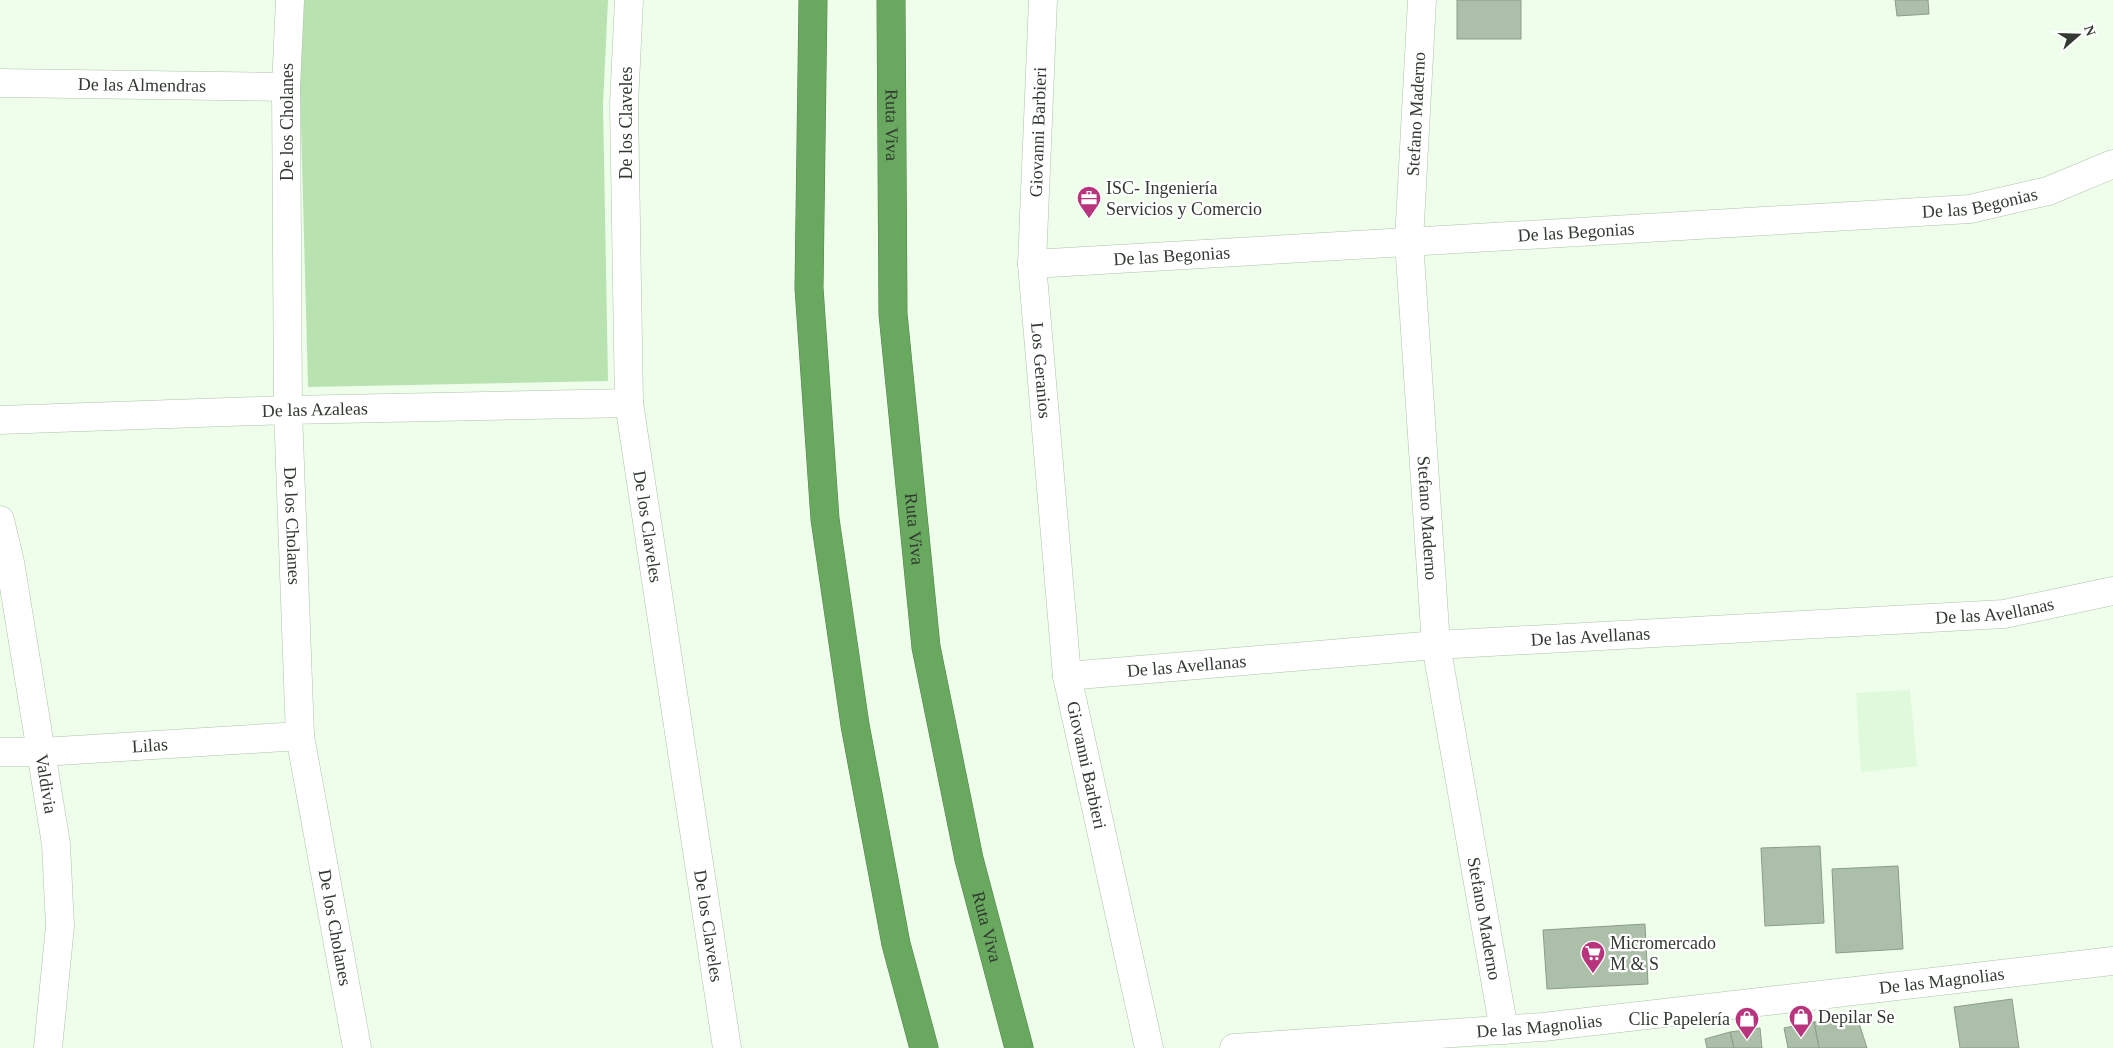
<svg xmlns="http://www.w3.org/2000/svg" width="2113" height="1048" font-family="'Times New Roman',serif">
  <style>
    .built { fill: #dff9db }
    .green { fill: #b8e3b0 }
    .building { fill: #acbfa8; stroke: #8b9d88 }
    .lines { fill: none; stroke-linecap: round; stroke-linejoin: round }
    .street-casing { stroke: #aec1ab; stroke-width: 29 }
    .secondary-casing { stroke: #aec1ab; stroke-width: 29 }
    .highway-casing { stroke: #56824f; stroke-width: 29 }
    .street { stroke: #fff; stroke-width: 28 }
    .secondary { stroke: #fff; stroke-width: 28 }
    .highway { stroke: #69a85f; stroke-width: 28 }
    .labels { text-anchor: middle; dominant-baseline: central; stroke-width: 4.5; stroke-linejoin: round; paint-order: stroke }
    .street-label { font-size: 18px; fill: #323a31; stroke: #fff }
    .poi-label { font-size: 18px; fill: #323a31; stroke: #fff; text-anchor: start }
  </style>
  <rect width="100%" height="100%" fill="#eefeeb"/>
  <polygon class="built" points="1910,690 1917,766 1861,772 1856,693"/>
  <polygon class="green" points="304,0 608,0 603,104 608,381 308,387 300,87"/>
  <g class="building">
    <rect x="1457" y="0" width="64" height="39"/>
    <polygon points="1895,0 1928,0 1929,14 1897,16"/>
    <polygon points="1820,846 1824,923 1765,926 1761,848"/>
    <polygon points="1898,866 1903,949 1836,953 1832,869"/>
    <polygon points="1645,924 1648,984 1547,989 1543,930"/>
    <polygon points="2012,999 2019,1048 1960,1048 1954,1007"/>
    <polygon points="1857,1017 1867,1048 1819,1048 1814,1022"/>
    <polygon points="1814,1022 1819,1048 1788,1048 1784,1028"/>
    <polygon points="1760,1028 1762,1048 1734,1048 1730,1032"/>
    <polygon points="1730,1032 1734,1048 1707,1048 1705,1039"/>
  </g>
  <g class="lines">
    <defs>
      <g id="street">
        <path id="s1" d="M290,0L286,87L288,410L300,736L357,1048"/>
        <path id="s2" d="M1422,0L1409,241L1436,645L1504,1030"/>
        <path id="s3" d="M0,83L286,87"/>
        <path id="s4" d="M1032,264L1970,209L2048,191L2113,164"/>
        <path id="s5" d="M0,420L288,410L629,403"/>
        <path id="s6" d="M0,520L10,562L56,844L60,926L48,1048"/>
        <path id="s7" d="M1067,676L1436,645L2004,614L2113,591"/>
        <path id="s8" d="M0,752H42L300,736"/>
        <path id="s9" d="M1234,1048L1543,1027L2113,961"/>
      </g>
      <g id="secondary">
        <path id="s10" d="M629,0L624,104L629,403L727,1048"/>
        <path id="s11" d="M1043,0L1032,264L1067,676L1149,1048"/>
      </g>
      <g id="highway">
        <polyline points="813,0 809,288 825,519 855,725 896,944 924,1048"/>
        <path id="s12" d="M891,0L893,314L926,647L969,859L1019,1048"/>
      </g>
    </defs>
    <use href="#street" class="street-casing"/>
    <use href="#secondary" class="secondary-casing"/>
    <use href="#highway" class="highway-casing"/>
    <use href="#street" class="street"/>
    <use href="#secondary" class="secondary"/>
    <use href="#highway" class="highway"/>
  </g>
  <defs>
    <symbol id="office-pin" viewBox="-11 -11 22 30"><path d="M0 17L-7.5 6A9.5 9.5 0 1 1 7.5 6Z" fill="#b8357d" stroke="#fff"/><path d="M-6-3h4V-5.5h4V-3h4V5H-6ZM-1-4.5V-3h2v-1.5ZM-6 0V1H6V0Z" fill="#fff"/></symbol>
    <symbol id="supermarket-pin" viewBox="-11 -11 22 30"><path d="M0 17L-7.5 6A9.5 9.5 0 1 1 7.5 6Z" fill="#b8357d" stroke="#fff"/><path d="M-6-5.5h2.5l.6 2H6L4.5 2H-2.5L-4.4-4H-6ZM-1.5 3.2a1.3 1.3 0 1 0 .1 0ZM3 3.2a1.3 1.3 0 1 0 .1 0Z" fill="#fff"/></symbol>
    <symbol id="shop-pin" viewBox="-11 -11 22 30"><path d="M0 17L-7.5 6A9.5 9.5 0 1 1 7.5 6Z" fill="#b8357d" stroke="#fff"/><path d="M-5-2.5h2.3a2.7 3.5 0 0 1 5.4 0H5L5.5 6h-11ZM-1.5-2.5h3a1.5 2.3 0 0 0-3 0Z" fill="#fff"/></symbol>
  </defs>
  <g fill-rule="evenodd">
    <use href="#office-pin" x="1075" y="184" width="28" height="38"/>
    <use href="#supermarket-pin" x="1579" y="939" width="28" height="38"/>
    <use href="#shop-pin" x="1787" y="1003" width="28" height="38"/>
    <use href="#shop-pin" x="1733" y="1005" width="28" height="38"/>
  </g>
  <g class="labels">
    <g class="street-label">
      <text stroke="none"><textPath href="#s3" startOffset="142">De las Almendras</textPath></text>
      <text transform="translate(1416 114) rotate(-87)">Stefano Maderno</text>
      <text transform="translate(287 122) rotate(-90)">De los Cholanes</text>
      <text transform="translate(626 123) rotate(-90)">De los Claveles</text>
      <text stroke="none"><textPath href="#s12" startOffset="125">Ruta Viva</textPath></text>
      <text transform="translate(1038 132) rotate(-88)">Giovanni Barbieri</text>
      <text stroke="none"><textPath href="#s4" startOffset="950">De las Begonias</textPath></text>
      <text stroke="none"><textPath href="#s4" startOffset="545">De las Begonias</textPath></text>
      <text stroke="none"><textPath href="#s4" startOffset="140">De las Begonias</textPath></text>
      <text stroke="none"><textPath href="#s11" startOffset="371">Los Geranios</textPath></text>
      <text stroke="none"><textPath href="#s5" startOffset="315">De las Azaleas</textPath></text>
      <text stroke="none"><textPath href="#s2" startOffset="519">Stefano Maderno</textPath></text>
      <text stroke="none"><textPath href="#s10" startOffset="528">De los Claveles</textPath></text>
      <text stroke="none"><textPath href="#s1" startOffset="526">De los Cholanes</textPath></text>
      <text stroke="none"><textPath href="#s12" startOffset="530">Ruta Viva</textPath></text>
      <text stroke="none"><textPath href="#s7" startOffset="930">De las Avellanas</textPath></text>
      <text stroke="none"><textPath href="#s7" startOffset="525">De las Avellanas</textPath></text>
      <text stroke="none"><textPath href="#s7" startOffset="120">De las Avellanas</textPath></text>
      <text stroke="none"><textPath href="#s8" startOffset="150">Lilas</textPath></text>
      <text stroke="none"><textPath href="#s11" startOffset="769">Giovanni Barbieri</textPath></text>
      <text stroke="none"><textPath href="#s6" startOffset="268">Valdivia</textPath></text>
      <text stroke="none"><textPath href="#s2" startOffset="924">Stefano Maderno</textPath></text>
      <text stroke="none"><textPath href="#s10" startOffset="932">De los Claveles</textPath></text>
      <text stroke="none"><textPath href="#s12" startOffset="935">Ruta Viva</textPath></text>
      <text stroke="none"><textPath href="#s1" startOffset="931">De los Cholanes</textPath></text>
      <text stroke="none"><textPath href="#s9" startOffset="711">De las Magnolias</textPath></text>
      <text stroke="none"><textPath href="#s9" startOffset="306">De las Magnolias</textPath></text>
    </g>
    <g class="poi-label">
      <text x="1106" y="188">ISC- Ingeniería<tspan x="1106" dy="21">Servicios y Comercio</tspan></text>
      <text x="1610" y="943">Micromercado<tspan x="1610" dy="21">M &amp; S</tspan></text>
      <text x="1818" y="1017">Depilar Se</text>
      <text x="1730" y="1019" text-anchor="end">Clic Papelería</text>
    </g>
  </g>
  <g transform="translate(2078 35) rotate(70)" stroke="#ffffff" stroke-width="4" paint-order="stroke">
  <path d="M0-4L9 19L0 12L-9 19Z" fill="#323a31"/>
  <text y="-8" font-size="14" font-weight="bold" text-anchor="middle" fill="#323a31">N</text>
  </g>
</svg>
